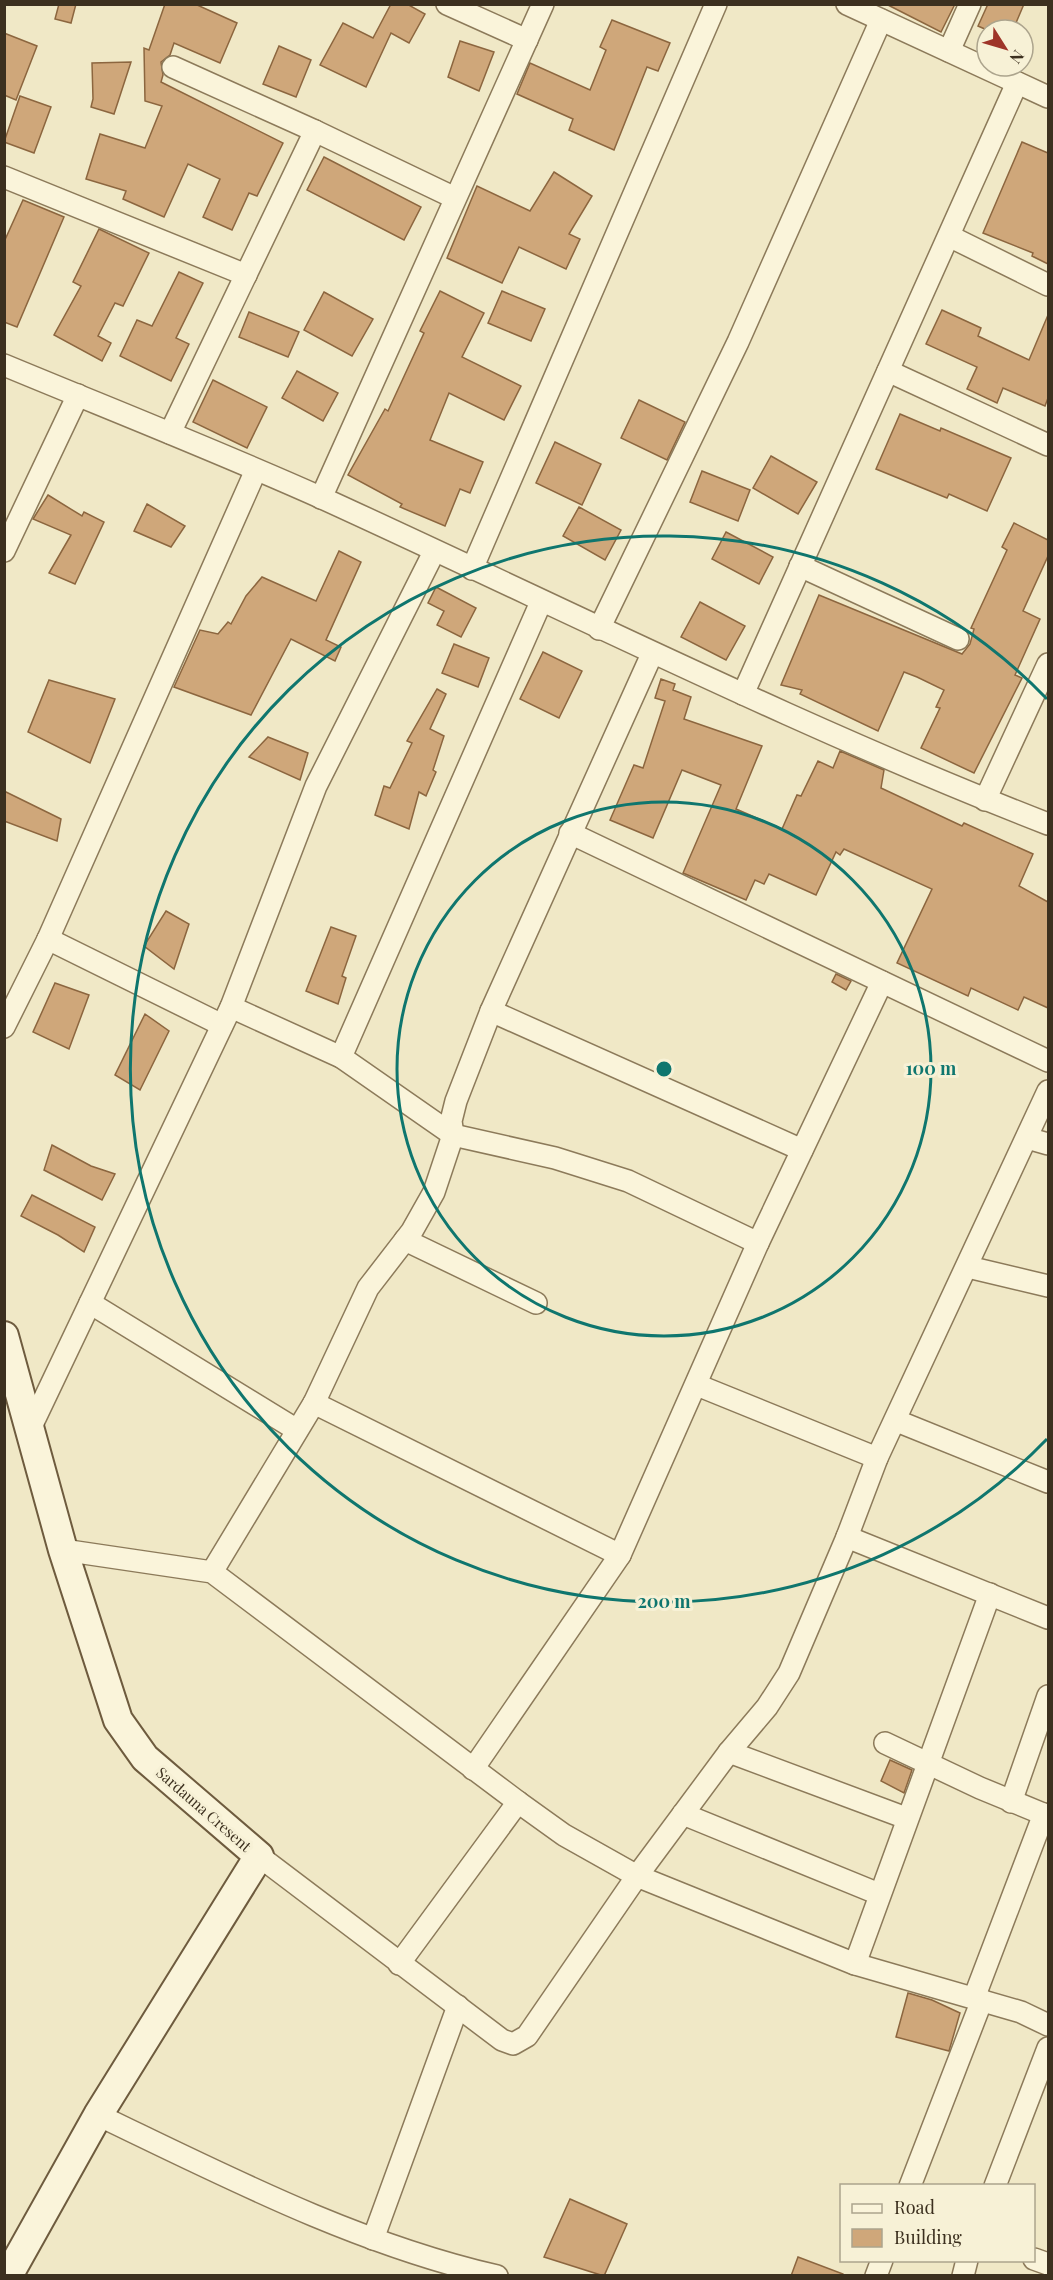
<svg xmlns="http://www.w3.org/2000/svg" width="1053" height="2280" font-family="'Playfair Display',serif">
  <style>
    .building { fill: #cfa77a; stroke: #8c663f; stroke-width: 1.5 }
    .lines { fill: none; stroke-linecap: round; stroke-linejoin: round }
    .street-casing { stroke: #8c7a5a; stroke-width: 24 }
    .secondary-casing { stroke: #6e5b3e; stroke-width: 32 }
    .street { stroke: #faf4da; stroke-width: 21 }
    .secondary { stroke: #faf4da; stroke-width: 28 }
    .ring { fill: none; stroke: #0f766e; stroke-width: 3 }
    .labels { text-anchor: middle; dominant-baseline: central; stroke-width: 6; stroke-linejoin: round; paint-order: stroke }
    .street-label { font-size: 15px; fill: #3c301f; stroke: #f7f1d6 }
    .centre { fill: #0f766e; stroke: #f7f1d6; stroke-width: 3 }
    .ring-label { font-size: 18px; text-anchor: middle; font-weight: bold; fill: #0f766e; stroke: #f7f1d6; stroke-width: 6; stroke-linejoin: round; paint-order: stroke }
  </style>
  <rect width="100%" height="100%" fill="#f0e8c6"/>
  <g class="building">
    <polygon points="59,4 76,4 71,23 55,19"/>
    <polygon points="165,4 195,4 237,23 220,63 174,43 170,55 161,62 163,75 161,82 283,143 257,196 249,193 232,230 203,217 220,179 188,164 164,217 123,199 126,191 86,179 100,134 145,148 162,106 145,101 144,48 149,50"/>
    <polygon points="391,4 407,4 425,14 409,43 391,33 366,87 320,65 343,23 373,38"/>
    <polygon points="886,4 955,4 941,32"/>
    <polygon points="988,4 1024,4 1013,30 987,30 978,26"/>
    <polygon points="612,20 670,43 658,71 647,67 614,150 569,130 573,119 517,94 530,63 590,90 606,50 600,47"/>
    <polygon points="4,33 37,46 16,100 4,95"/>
    <polygon points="460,41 494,52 479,91 448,77"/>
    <polygon points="279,46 311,60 296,97 263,84"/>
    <polygon points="131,62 114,114 91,107 93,99 92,63"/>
    <polygon points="20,96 51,107 34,153 4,142"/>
    <polygon points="1022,142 1048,153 1048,264 1032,256 1033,253 983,233"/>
    <polygon points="324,157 421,207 404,240 307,190"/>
    <polygon points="554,172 592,196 569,234 580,239 566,269 519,247 502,283 447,258 477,186 530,211"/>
    <polygon points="23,200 64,217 17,327 4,322 4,242"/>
    <polygon points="99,229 149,253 123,306 115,303 98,336 111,343 102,361 54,335 81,286 73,282"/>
    <polygon points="179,272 203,283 176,338 189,344 171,381 120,356 137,320 152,326"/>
    <polygon points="440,291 484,313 462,357 521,386 504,420 449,393 430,440 483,462 470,493 460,489 445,526 400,507 402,504 348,475 385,409 388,411 424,333 420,331"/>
    <polygon points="502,291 545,309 531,341 488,323"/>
    <polygon points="324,292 373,319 352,356 304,330"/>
    <polygon points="942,310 981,328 978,336 1029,360 1048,315 1048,398 1045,406 1003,388 997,403 967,389 977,367 926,344"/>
    <polygon points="249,312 299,332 288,357 239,337"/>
    <polygon points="297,371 338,393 323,421 282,398"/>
    <polygon points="213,380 267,407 247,448 193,422"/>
    <polygon points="639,400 685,422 667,460 621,438"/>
    <polygon points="900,414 940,431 941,428 1011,458 987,511 949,494 947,498 876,469"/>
    <polygon points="555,442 601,464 582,505 536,483"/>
    <polygon points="771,456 817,482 798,514 753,488"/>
    <polygon points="702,471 750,490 738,521 690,502"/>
    <polygon points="48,495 82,516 84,512 104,522 75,584 49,573 71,535 33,519"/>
    <polygon points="147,504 185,526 171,547 134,531"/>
    <polygon points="579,507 621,530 605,560 563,536"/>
    <polygon points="1014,523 1048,540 1048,556 1023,611 1040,619 1015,675 1022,678 974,773 921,748 940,708 936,707 944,690 917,677 904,672 878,731 800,694 802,690 781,685 819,595 962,654 970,644 974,629 971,628 1007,550 1002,547"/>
    <polygon points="726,532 773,557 759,584 712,559"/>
    <polygon points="339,551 361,562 326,640 341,647 335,661 291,639 251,715 174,687 200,630 218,634 228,622 231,624 246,596 262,577 316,601"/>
    <polygon points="436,587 476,608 461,637 437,625 444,611 428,603"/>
    <polygon points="700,602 745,626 726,660 681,637"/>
    <polygon points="454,644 489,658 478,687 442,673"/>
    <polygon points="543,652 582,671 559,718 520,699"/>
    <polygon points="661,679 675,684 673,690 691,697 684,719 762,746 736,809 782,829 797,795 801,796 818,761 833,768 840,751 884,770 881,788 962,826 964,823 1033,854 1019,886 1048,902 1048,1008 1024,997 1018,1010 971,988 968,996 897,963 932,889 844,849 840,855 836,852 816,895 769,874 764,884 755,880 746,900 683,873 721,785 682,770 653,838 610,820 634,765 643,768 665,701 655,698"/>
    <polygon points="49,680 115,699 90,763 28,732"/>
    <polygon points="437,689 446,694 430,729 444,736 433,770 436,772 426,796 419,792 409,829 375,815 384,786 390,788 412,743 407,741"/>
    <polygon points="268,737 308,753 300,780 249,757"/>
    <polygon points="4,791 61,819 57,841 4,821"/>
    <polygon points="166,911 189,924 174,969 144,946"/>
    <polygon points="331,927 356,936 342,976 346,978 338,1004 306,991"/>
    <polygon points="836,974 851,981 846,990 832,982"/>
    <polygon points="55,983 89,995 69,1049 33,1032"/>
    <polygon points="145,1014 169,1031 140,1090 115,1075"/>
    <polygon points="52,1145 91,1166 115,1174 102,1200 44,1170"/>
    <polygon points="32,1195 95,1227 84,1252 58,1235 21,1216"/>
    <polygon points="890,1760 912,1770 904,1793 881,1781"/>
    <polygon points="908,1993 932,2000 960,2013 949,2051 896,2037"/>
    <polygon points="570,2199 627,2224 604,2276 544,2257"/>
    <polygon points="798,2257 843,2274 843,2276 791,2276"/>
  </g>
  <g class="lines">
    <defs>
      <g id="street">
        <polyline points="447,4 527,40"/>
        <polyline points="847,4 1048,97"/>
        <polyline points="949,51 970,4"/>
        <polyline points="173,67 315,131 455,198"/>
        <polyline points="4,177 246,275"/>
        <polyline points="949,236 1048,285"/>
        <path d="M4,365C110,409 217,451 322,498C563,608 801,728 1048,824"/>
        <polyline points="888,371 1048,445"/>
        <polyline points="170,433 315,131"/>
        <polyline points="321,498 543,4"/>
        <polyline points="4,551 78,395"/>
        <polyline points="800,566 958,639"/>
        <polyline points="472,569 716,4"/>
        <polyline points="599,629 738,342 881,20"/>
        <polyline points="743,694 1017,83"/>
        <polyline points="985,800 1048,664"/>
        <polyline points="570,833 1048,1061"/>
        <polyline points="48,939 222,1025"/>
        <polyline points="231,1007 341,1057 453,1135 555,1158 628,1181 758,1243"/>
        <polyline points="491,1011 802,1150"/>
        <polyline points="4,1027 48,939 256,470"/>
        <polyline points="341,1057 541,602"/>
        <polyline points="1027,1138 1048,1144"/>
        <polyline points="405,1240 536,1303"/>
        <polyline points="968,1267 1048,1286"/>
        <polyline points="90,1303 297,1430"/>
        <polyline points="697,1385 877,1458"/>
        <polyline points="314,1403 620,1555"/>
        <polyline points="897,1421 1048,1482"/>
        <polyline points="29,1431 231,1007 316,786 434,552"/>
        <polyline points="847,1537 1048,1618"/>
        <polyline points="63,1550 212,1572 518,1802 564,1835 637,1876 855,1964 1021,2012 1048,2025"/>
        <polyline points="212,1572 314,1403 368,1288 412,1231 434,1192 453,1135 451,1121 456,1101 491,1011 652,654"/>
        <polyline points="885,1743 980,1788 1048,1816"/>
        <polyline points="729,1752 906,1818"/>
        <polyline points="473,1769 620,1555 758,1243 882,982"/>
        <polyline points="1011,1802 1048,1696"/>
        <polyline points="683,1814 879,1894"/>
        <polyline points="259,1856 502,2040 513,2044 527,2036 637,1876 729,1752 767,1707 789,1673 847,1537 877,1458 1048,1091"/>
        <polyline points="399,1964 518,1802"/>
        <polyline points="855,1964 990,1594"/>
        <polyline points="974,1998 1044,1814"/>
        <path d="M98,2115C227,2177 357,2244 497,2276"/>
        <polyline points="910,2186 982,2000"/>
        <polyline points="995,2186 1048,2048"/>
        <polyline points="373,2239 458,2006"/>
        <polyline points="1034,2259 1048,2264"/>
        <polyline points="876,2276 882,2260"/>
        <polyline points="963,2276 967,2260"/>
      </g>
      <polyline id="secondary" points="4,1336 63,1550 118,1720 145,1758 259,1856 98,2115 8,2276"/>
    </defs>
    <use href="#street" class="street-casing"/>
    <use href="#secondary" class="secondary-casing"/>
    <use href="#street" class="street"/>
    <use href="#secondary" class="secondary"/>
  </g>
  <g class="ring">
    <circle cx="664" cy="1069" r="267"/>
    <path d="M1047 1439A533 533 0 1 1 1047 699"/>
  </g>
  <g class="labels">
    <g class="street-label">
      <text transform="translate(204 1809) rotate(41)">Sardauna Cresent</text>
    </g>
  </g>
  <circle cx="664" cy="1069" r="9" class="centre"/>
  <g class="ring-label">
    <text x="931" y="1075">100 m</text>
    <text x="664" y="1608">200 m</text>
  </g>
  <rect width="1053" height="2280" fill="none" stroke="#3c301f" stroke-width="12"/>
  <rect x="840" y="2184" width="195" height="78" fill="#f7f1d6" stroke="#aca48d" stroke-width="1.5"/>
  <rect x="852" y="2204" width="30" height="9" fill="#faf4da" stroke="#aca48d" stroke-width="1.5"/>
  <text x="894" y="2214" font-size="18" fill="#3c301f">Road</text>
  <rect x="852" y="2229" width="30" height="18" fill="#cfa77a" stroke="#aca48d" stroke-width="1.5"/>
  <text x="894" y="2244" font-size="18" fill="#3c301f">Building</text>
  <g transform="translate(1005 48) rotate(127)"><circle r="28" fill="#f7f1d6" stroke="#aca48d" stroke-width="1.5"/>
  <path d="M0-4.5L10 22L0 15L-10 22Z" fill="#9e3428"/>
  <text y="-9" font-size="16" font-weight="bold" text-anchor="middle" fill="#3c301f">N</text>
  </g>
</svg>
